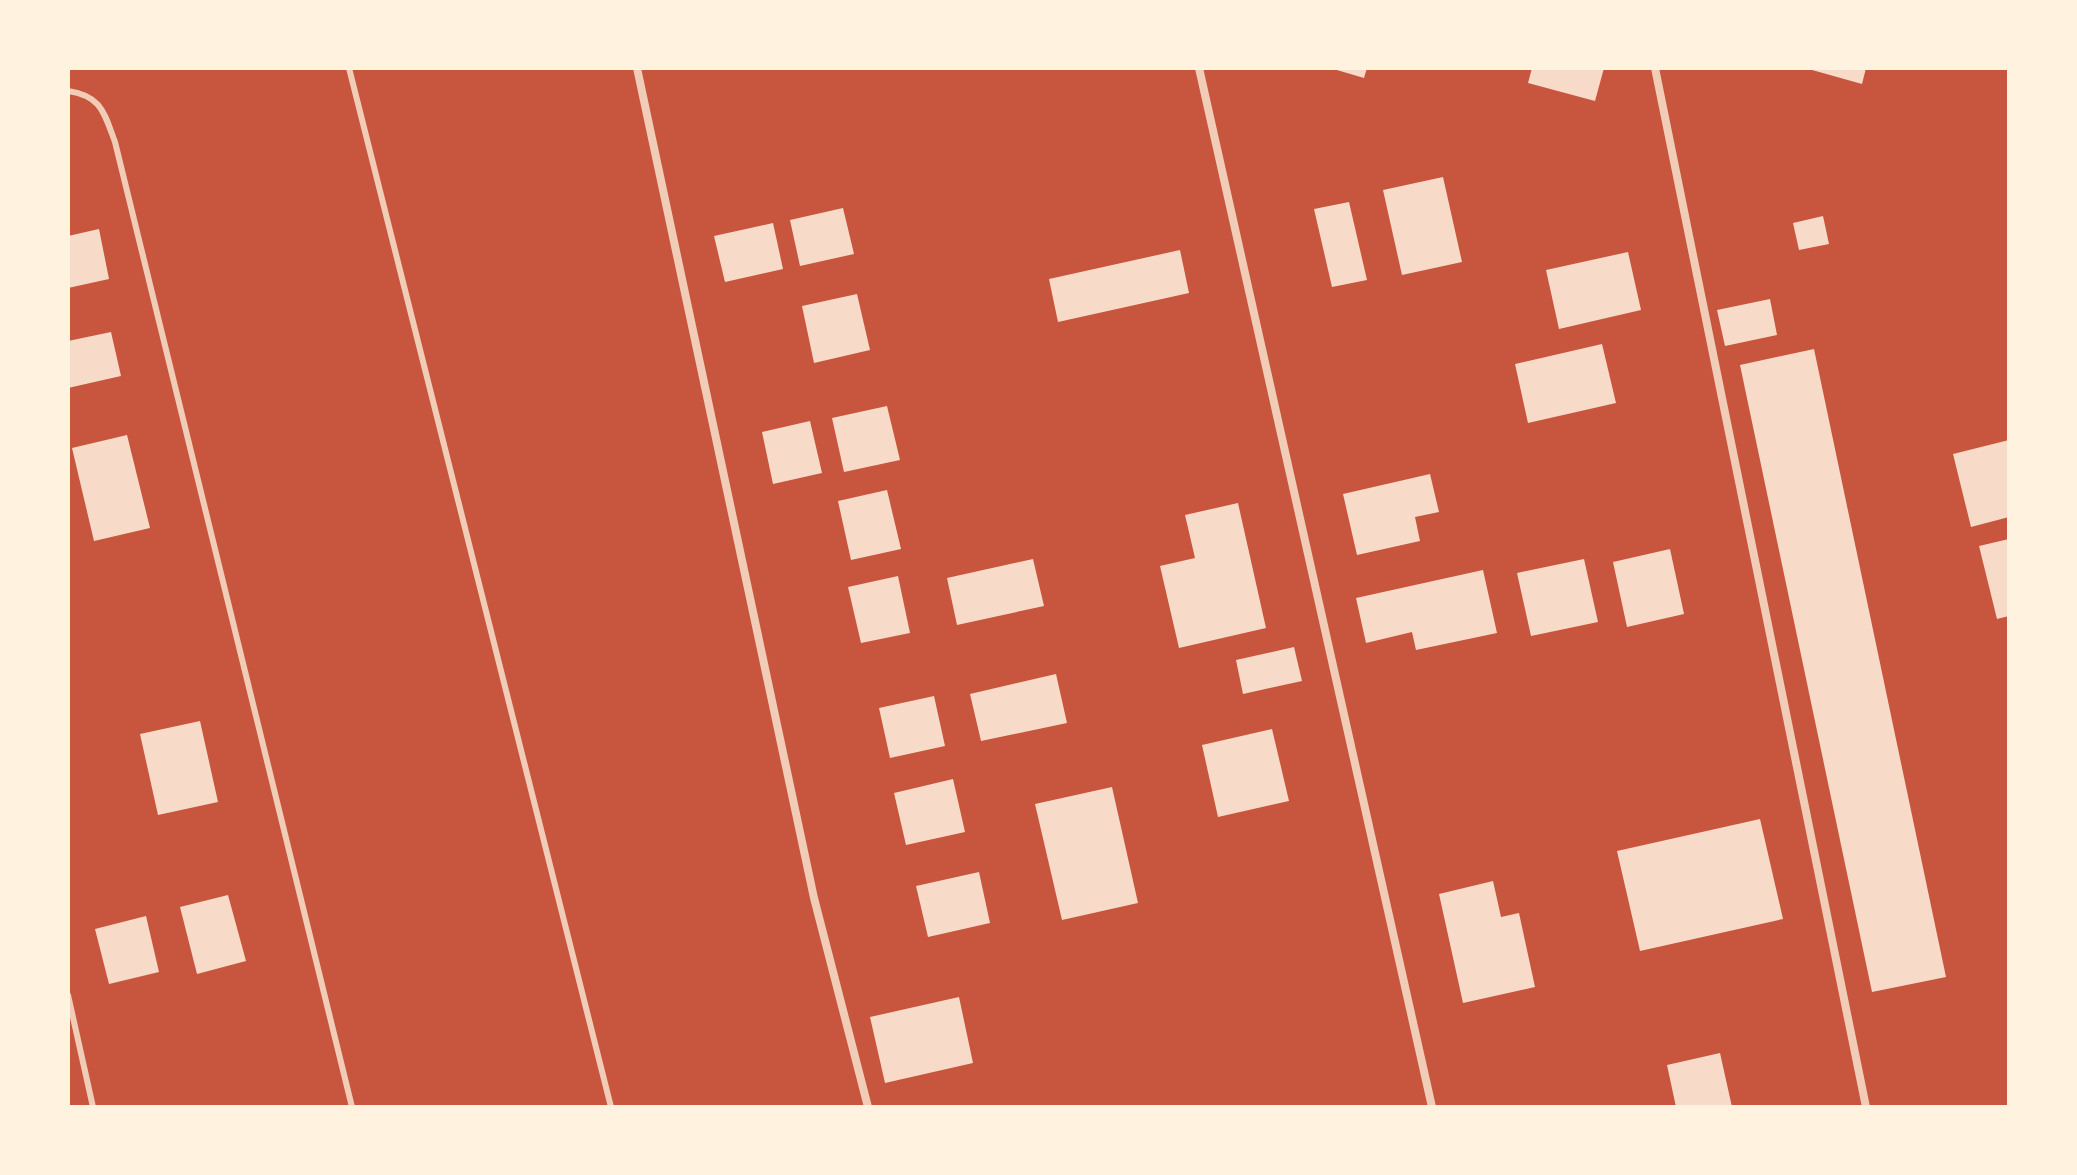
<svg xmlns="http://www.w3.org/2000/svg" width="2077" height="1175" font-family="'PT Serif',serif">
  <style>
    .building { fill: #f7dbc8 }
    .lines { fill: none; stroke-linecap: round; stroke-linejoin: round }
    .service { stroke: #f1ccb7; stroke-width: 6 }
    .minor { stroke: #f1ccb7; stroke-width: 8 }
  </style>
  <rect width="100%" height="100%" fill="#c8553d"/>
  <g class="building">
    <polygon points="1330,68 1367,68 1364,78"/>
    <polygon points="1532,68 1604,68 1595,101 1528,83"/>
    <polygon points="1805,68 1866,68 1862,84"/>
    <polygon points="1443,177 1462,262 1402,275 1383,190"/>
    <polygon points="1349,202 1367,280 1332,287 1314,209"/>
    <polygon points="843,208 854,254 800,266 790,220"/>
    <polygon points="1823,216 1829,244 1799,250 1793,223"/>
    <polygon points="773,223 783,269 725,282 714,236"/>
    <polygon points="99,229 109,279 68,288 68,236"/>
    <polygon points="1180,250 1189,293 1058,322 1049,279"/>
    <polygon points="1628,252 1641,310 1559,329 1546,270"/>
    <polygon points="857,294 870,350 814,363 802,306"/>
    <polygon points="1770,299 1777,335 1725,346 1717,310"/>
    <polygon points="111,332 121,376 68,388 68,341"/>
    <polygon points="1602,344 1616,403 1528,423 1515,364"/>
    <polygon points="1814,349 1946,977 1872,992 1740,365"/>
    <polygon points="887,406 900,460 844,472 832,418"/>
    <polygon points="810,421 822,473 773,484 762,432"/>
    <polygon points="127,435 150,528 94,541 72,448"/>
    <polygon points="2009,440 2009,517 1971,527 1953,454"/>
    <polygon points="1430,474 1439,512 1415,517 1420,541 1357,555 1343,494"/>
    <polygon points="887,490 901,549 851,560 838,501"/>
    <polygon points="1238,503 1266,628 1179,648 1160,566 1195,558 1185,515"/>
    <polygon points="2009,539 2009,616 1997,619 1979,546"/>
    <polygon points="1670,549 1684,614 1627,627 1613,562"/>
    <polygon points="1033,559 1044,606 957,625 947,578"/>
    <polygon points="1584,559 1598,622 1531,636 1517,573"/>
    <polygon points="1483,570 1497,633 1416,650 1412,632 1366,643 1356,598"/>
    <polygon points="898,576 910,633 861,643 848,587"/>
    <polygon points="1294,647 1302,681 1243,694 1236,660"/>
    <polygon points="1056,674 1067,723 981,741 970,694"/>
    <polygon points="934,696 945,746 890,758 879,708"/>
    <polygon points="200,721 218,802 158,815 140,734"/>
    <polygon points="1272,729 1289,801 1218,817 1202,745"/>
    <polygon points="953,779 965,832 906,845 894,793"/>
    <polygon points="1112,787 1138,903 1062,920 1035,804"/>
    <polygon points="1760,819 1783,919 1640,951 1617,851"/>
    <polygon points="979,872 990,923 928,937 916,886"/>
    <polygon points="1493,881 1501,917 1519,913 1535,987 1463,1003 1439,894"/>
    <polygon points="228,895 246,961 197,974 180,907"/>
    <polygon points="146,916 159,972 109,984 95,929"/>
    <polygon points="959,997 973,1063 885,1083 870,1017"/>
    <polygon points="1720,1053 1732,1107 1676,1107 1667,1065"/>
  </g>
  <g class="lines">
    <g class="service">
      <polyline points="349,68 611,1107"/>
      <path d="M68,91C102,96 104,113 115,142L352,1107"/>
      <polyline points="68,995 93,1107"/>
    </g>
    <g class="minor">
      <polyline points="637,68 814,898 868,1107"/>
      <polyline points="1199,68 1432,1107"/>
      <polyline points="1655,68 1866,1107"/>
    </g>
  </g>
  <rect width="2077" height="1175" fill="none" stroke="#fff3e0" stroke-width="140"/>
</svg>
